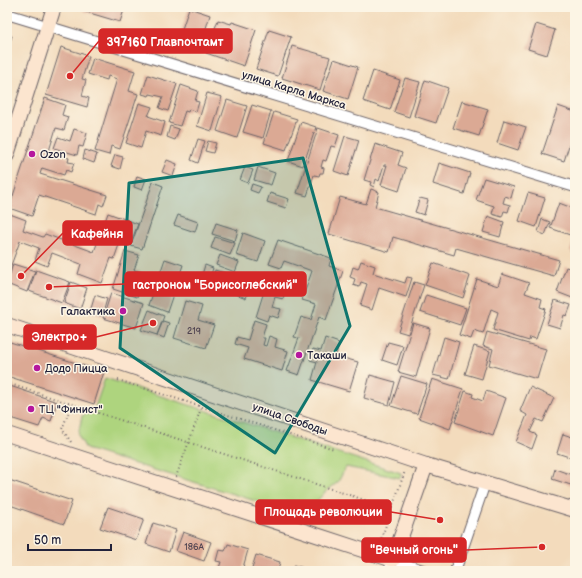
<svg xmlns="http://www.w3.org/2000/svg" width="582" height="578" font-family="'Balsamiq Sans',sans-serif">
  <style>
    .green { fill: #aed47e; stroke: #687b5c }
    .building { fill: #dba994 }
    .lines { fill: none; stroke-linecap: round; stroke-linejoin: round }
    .street-casing { stroke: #6b6368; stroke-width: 12 }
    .secondary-casing { stroke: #6b6368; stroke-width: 16 }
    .path { stroke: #6b6368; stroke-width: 2; stroke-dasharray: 1 3; stroke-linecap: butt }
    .street { stroke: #fff; stroke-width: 10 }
    .secondary { stroke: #fce5cf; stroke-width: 14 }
    .marked { fill: #0f766e; fill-opacity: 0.2; stroke: #0f766e; stroke-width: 3; stroke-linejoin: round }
    .poi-dot { fill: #b5179e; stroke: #fcf5e5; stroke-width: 1.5 }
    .labels { text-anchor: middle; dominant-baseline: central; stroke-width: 3; stroke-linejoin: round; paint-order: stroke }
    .number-label { font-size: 9px; fill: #504451 }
    .street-label { font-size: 11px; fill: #22223b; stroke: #fcf5e5 }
    .poi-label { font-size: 11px; fill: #22223b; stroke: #fcf5e5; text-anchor: start }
    .leader { fill: none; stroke: #d62828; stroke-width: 1.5 }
    .callout-dot { fill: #d62828; stroke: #fcf5e5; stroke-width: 1.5 }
    .callout { fill: #d62828; stroke: #d62828; stroke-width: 1.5 }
    .callout-label { font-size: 12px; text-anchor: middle; font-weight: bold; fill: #fff }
  </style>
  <rect width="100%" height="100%" fill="#fcf5e5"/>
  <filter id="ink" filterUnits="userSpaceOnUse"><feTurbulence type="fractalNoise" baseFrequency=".025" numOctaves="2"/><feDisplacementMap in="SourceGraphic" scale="8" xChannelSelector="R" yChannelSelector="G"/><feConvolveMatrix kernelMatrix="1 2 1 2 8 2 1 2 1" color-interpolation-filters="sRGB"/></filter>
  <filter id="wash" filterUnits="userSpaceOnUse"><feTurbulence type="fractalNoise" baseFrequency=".012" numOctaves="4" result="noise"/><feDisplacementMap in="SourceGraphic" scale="16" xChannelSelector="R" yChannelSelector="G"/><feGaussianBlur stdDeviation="0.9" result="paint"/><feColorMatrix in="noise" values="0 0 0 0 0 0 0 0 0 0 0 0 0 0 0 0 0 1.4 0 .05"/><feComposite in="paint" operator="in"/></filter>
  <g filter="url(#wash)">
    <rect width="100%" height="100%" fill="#f3dbbc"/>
    <polygon class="green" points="105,378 401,473 400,478 346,467 338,482 324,493 316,502 285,510 86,449 78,435 82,416 94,410"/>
    <g id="blocks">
      <g class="building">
        <polygon points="84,7 125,7 120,22 83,11"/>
        <polygon points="189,8 210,15 199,51 177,44"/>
        <polygon points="218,20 231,24 232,22 256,30 244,66 206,53"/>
        <polygon points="536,24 555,30 547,55 528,49"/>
        <polygon points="269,30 291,37 278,76 256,69"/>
        <polygon points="7,34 12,36 7,51"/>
        <polygon points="292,46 330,57 320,90 282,78"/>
        <polygon points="61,47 89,56 82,79 86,80 82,96 89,98 87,107 46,95"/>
        <polygon points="93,58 135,71 129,91 138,94 120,149 111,146 109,155 95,151 117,79 108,76 107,80 88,74"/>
        <polygon points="334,59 358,67 348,99 323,91"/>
        <polygon points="373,71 400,80 390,110 363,101"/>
        <polygon points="148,75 177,84 168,111 159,108 163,97 150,94 149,96 142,94"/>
        <polygon points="405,78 420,82 409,117 394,112"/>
        <polygon points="425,80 448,88 436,123 414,116"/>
        <polygon points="181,85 198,91 195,101 199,102 196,112 189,109 188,112 185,111 180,126 169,123"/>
        <polygon points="207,93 222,97 212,131 197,126"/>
        <polygon points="45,98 65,105 62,115 68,117 64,130 56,128 49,151 69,158 68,162 74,163 71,172 66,170 64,175 42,168 40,174 107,195 103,206 99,204 96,214 39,195 32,216 9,208"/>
        <polygon points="227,100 247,106 237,138 217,131"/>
        <polygon points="462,101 488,109 479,136 453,128"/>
        <polygon points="139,103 152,107 148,116 165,122 161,136 146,131 141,148 126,143"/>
        <polygon points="252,105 271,111 263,138 243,132"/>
        <polygon points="558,106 575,112 575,127 564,161 542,154"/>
        <polygon points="274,112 297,119 286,150 264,143"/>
        <polygon points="504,120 526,127 518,150 497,143"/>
        <polygon points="301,122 316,127 303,166 288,161"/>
        <polygon points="170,126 179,129 175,140 167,137"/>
        <polygon points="318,128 339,135 335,147 331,146 326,161 323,160 321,167 324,168 323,173 320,173 319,176 314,175 307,196 297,193"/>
        <polygon points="74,129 87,133 83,147 79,146 77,155 54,148 58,137 70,141"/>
        <polygon points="345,136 359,140 348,176 334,171"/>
        <polygon points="198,139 205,141 198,163 191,160"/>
        <polygon points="208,141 216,143 213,153 205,151"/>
        <polygon points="375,144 402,153 398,165 406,168 399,191 381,185 387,165 384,165 379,181 376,179 374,187 370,185 371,182 364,180"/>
        <polygon points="85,150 97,154 94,163 83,159"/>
        <polygon points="115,155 123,157 120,169 111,166"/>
        <polygon points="167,160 177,164 173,176 162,172"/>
        <polygon points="439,163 470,173 464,194 433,184"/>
        <polygon points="245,167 253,170 248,183 240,180"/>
        <polygon points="258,167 275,173 271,185 254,180"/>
        <polygon points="137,176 146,179 142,190 134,187"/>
        <polygon points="484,178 514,187 511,198 505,196 503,203 510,205 508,212 504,211 502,217 492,214 494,206 476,200"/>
        <polygon points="153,182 163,186 142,249 131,246"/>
        <polygon points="252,184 261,187 258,193 250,190"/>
        <polygon points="371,189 379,192 375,207 559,260 554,276 456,248 454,255 393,237 389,252 329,234 340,197 366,204"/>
        <polygon points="270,193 289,199 286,208 267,202"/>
        <polygon points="528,193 545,198 536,227 519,221"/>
        <polygon points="420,198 428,200 424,215 415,212"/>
        <polygon points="559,203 575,209 575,230 573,236 550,228"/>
        <polygon points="108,213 138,224 131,242 121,239 114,259 111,258 102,283 78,274 81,264 52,253 47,266 35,261 39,248 20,241 7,276 7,222 10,214 26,220 23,230 43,237 45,234 94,252"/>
        <polygon points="178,215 198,222 195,232 174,225"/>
        <polygon points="488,216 504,222 500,237 483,232"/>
        <polygon points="542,219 550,222 545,235 538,232"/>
        <polygon points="216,223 238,230 235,241 212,234"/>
        <polygon points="243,233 265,241 258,262 236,255"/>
        <polygon points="575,235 575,253 570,251"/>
        <polygon points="215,237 235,243 230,255 211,248"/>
        <polygon points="278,240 331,258 329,266 343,271 326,320 319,317 299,375 287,371 299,338 294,337 301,317 311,320 316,304 302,300 312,271 284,261 281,268 269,264"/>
        <polygon points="125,251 139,255 134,270 144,273 137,297 113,289"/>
        <polygon points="220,255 239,262 235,272 216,265"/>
        <polygon points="165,259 183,265 167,312 149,305"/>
        <polygon points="361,261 375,266 373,273 405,283 407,277 412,278 406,297 379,288 372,310 360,306 367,284 361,282 359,287 353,285 355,279 350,277 353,267 358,269"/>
        <polygon points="433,263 470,276 463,298 425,285"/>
        <polygon points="13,264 35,271 27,292 7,284"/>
        <polygon points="205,265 213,268 209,281 201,278"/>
        <polygon points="566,267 575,270 575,299 557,292"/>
        <polygon points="36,270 70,282 62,303 29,291"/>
        <polygon points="215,270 230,275 226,286 212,281"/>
        <polygon points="234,274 253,280 246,298 228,291"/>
        <polygon points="502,274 529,283 525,293 542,299 540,307 546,309 536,339 530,337 529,341 493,330 498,312 491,309 483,334 474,331 471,339 459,335 477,279 498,286"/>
        <polygon points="71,282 87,288 80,309 64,303"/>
        <polygon points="414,282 424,285 408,334 398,331"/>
        <polygon points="266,285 278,289 277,293 284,295 283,299 275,297 272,307 281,309 278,318 269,315 267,321 256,317"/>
        <polygon points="111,293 144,303 136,328 103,318"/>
        <polygon points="95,295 107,299 102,316 90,312"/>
        <polygon points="426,295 466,308 460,325 420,312"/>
        <polygon points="555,300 571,305 567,316 564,315 560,328 547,324"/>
        <polygon points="185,301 202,306 198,320 214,325 206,348 174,338"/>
        <polygon points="149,310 164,316 157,335 141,330"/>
        <polygon points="254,320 266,324 262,338 265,338 263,345 266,346 269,336 277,339 275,347 288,351 282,371 244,359 248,348 235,344 237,337 248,340"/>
        <polygon points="163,321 169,323 164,338 157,335"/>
        <polygon points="413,323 430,328 416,377 398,372"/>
        <polygon points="487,332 546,349 537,379 489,365 493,349 483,346"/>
        <polygon points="444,337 459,342 449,379 433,375"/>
        <polygon points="325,338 339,343 336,356 358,362 349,391 312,380 317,362 310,360 313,349 321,351"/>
        <polygon points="7,341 104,372 94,404 7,376"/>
        <polygon points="388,342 403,346 397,365 382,360"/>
        <polygon points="474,346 490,351 482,379 465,374"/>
        <polygon points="370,375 395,382 389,405 364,398"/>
        <polygon points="401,376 427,384 417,414 391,406"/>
        <polygon points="432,379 463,389 450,429 419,418"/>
        <polygon points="7,385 57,402 51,421 43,418 39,427 7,417"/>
        <polygon points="530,387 554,398 543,422 536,419 530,432 537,435 532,449 516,442 527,415 520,411"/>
        <polygon points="465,391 473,394 472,397 483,401 486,391 506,398 493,436 455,422"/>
        <polygon points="563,434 575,438 575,459 557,453"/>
        <polygon points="555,469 575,476 574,486 552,479"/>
        <polygon points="9,480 72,501 64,524 7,504 7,486"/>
        <polygon points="108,507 144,519 136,540 100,528"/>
        <polygon points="153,523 176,530 169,552 146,544"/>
        <polygon points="183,532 211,542 204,561 176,551"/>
        <polygon points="228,544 248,550 242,571 218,571 221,562 216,561 219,550 225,551"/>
        <polygon points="256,555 280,562 278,571 251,571"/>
        <polygon points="294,565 314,571 288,571 289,569 293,570"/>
      </g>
    </g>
  </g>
  <g filter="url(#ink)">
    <use href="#blocks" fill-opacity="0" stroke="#6b6368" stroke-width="1"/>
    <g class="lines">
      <defs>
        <g id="street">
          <polyline points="7,14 575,187"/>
          <polyline points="389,571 393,560 425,571"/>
          <polyline points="455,571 485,483"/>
        </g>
        <g id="secondary">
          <polyline points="7,155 54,7"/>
          <polyline points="7,325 426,465 575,510"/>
          <polyline points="7,434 393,560 426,465"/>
        </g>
      </defs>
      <use href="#street" class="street-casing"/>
      <use href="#secondary" class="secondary-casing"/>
      <g class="path">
        <polyline points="118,380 334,449"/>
        <polyline points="7,383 392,509"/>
        <polyline points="71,442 62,429 72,404"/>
        <polyline points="176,477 202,406"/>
        <polyline points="380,542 405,471"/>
      </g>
      <use href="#street" class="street"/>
      <use href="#secondary" class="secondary"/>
    </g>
  </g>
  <path class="marked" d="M303,158L350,326L275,453L120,348L129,183Z"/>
  <g class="poi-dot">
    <circle cx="32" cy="154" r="4"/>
    <circle cx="123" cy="311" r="4"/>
    <circle cx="299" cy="355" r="4"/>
    <circle cx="37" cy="368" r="4"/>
    <circle cx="31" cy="409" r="4"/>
  </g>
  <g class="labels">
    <g class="number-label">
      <text x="194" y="331">219</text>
      <text x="194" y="547">186А</text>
    </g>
    <g class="street-label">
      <text transform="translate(294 90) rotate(17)">улица Карла Маркса</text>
      <text transform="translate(290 419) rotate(19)">улица Свободы</text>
    </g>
    <g class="poi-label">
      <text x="40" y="154">Ozon</text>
      <text x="115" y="311" text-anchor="end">Галактика</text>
      <text x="307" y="355">Такаши</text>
      <text x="45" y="368">Додо Пицца</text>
      <text x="39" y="409">ТЦ "Финист"</text>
    </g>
  </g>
  <path class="leader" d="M70 76L99 41M21 276L63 233M49 287L125 284M153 323L96 337M440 520L391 512M542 547L466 550"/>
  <g class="callout-dot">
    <circle cx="70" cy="76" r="4"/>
    <circle cx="21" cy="276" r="4"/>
    <circle cx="49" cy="287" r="4"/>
    <circle cx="153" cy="323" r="4"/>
    <circle cx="440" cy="520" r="4"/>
    <circle cx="542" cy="547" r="4"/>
  </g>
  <g class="callout">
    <rect x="99" y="29" width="133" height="24" rx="4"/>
    <rect x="63" y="221" width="69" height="24" rx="4"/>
    <rect x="125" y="272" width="181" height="24" rx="4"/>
    <rect x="24" y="325" width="72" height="24" rx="4"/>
    <rect x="256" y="500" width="135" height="24" rx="4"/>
    <rect x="362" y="538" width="104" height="24" rx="4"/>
  </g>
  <g class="callout-label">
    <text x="165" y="46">397160 Главпочтамт</text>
    <text x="97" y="238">Кафейня</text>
    <text x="215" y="289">гастроном "Борисоглебский"</text>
    <text x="60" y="341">Электро+</text>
    <text x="323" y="516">Площадь революции</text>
    <text x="414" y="554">"Вечный огонь"</text>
  </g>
  <rect width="582" height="578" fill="none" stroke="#fcf5e5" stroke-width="24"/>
  <path d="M28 544v6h83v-6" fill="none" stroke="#22223b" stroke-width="2"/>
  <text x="34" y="544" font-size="12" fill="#22223b" stroke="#fcf5e5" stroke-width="3" paint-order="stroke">50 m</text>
</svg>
